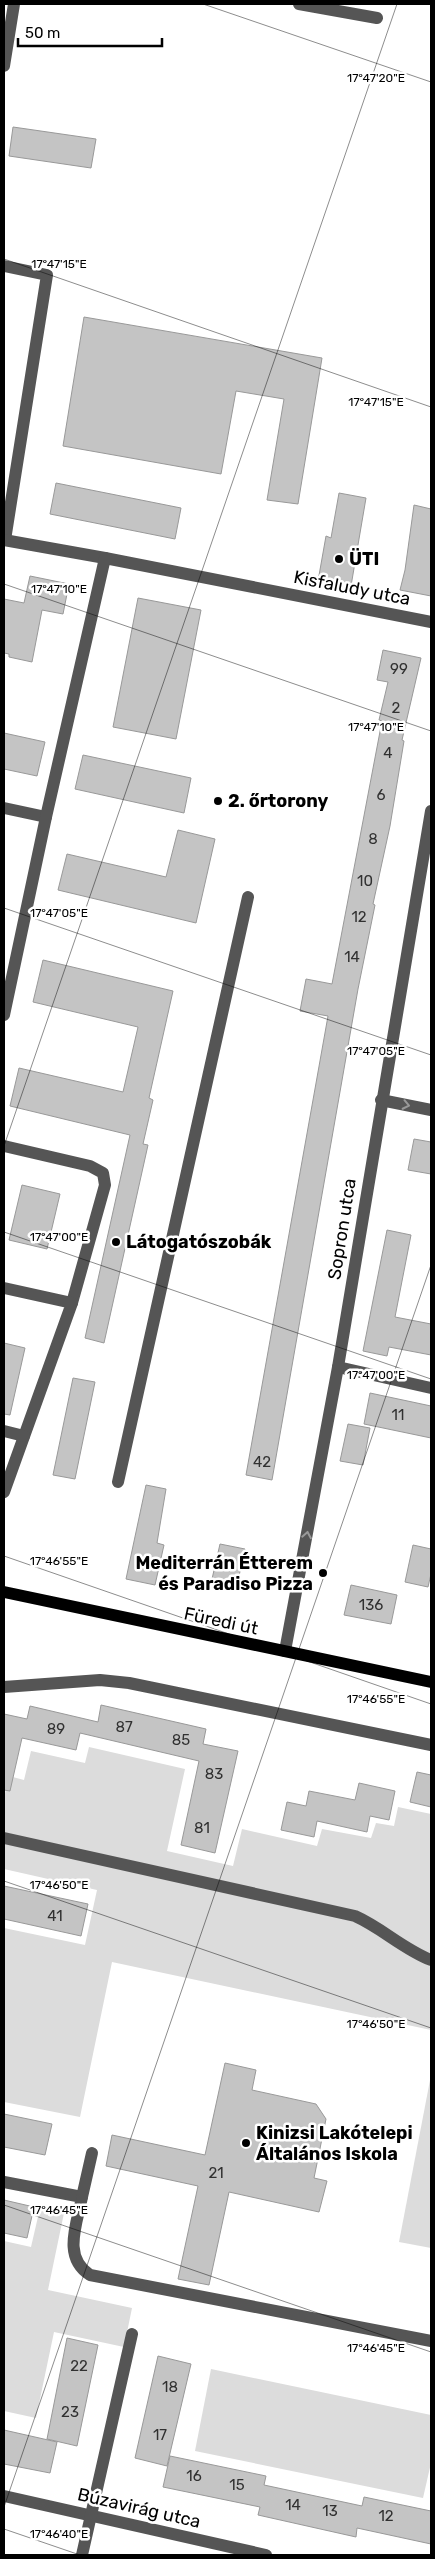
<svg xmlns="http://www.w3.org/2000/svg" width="435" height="2559" font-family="Rubik,sans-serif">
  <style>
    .green { fill: #dcdcdc }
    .building { fill: #c4c4c4; stroke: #999 }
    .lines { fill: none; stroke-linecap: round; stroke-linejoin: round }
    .minor { stroke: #555; stroke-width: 12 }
    .major { stroke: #000; stroke-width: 12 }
    .oneway { stroke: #999 }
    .ticks { fill: none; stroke: #000; stroke-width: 1; stroke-opacity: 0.45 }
    .poi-dot { fill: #000; stroke: #fff; stroke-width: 2 }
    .labels { text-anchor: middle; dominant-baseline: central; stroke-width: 5; stroke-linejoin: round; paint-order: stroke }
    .number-label { font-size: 15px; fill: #313131 }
    .poi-label { font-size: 18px; font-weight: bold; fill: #000; stroke: #fff; text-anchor: start }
    .street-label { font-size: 18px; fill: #000; stroke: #fff }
    .ticks-label { font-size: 12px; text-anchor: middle; fill: #000; stroke: #fff; stroke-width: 5; stroke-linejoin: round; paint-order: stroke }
  </style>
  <rect width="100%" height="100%" fill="#fff"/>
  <g class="green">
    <polygon points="89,1747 185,1769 167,1851 233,1866 242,1829 317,1846 322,1829 371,1838 376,1823 394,1826 398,1807 431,1814 431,2030 112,1962 80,2117 4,2102 4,1928 85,1945 97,1890 4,1869 4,1798 9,1776 24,1780 31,1751 85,1763"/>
    <polygon points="431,2075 431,2248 399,2242"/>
    <polygon points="40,2208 64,2213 48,2290 132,2308 124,2347 54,2332 36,2418 4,2411 4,2241 31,2247"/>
    <polygon points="211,2369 431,2415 431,2463 423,2498 195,2451"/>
  </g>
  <g class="building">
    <polygon points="13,127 96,139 91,168 9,156"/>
    <polygon points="84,317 322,358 298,504 267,500 284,399 236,391 221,474 63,446"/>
    <polygon points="56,483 181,508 175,539 50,514"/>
    <polygon points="339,493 366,498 351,586 318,581 326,536 331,538"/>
    <polygon points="414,505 431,509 431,596 400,590 405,570"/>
    <polygon points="30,576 69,584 63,614 42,610 32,662 9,657 9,654 4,653 4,599 24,603"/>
    <polygon points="138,598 201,610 176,739 113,727"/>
    <polygon points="383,650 421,658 402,740 404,741 390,826 373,904 375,905 358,989 272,1480 246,1475 328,1016 300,1011 306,979 332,984 382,721 379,720 388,682 377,680"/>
    <polygon points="4,733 45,742 37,776 4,769"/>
    <polygon points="83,755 191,778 184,813 75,789"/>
    <polygon points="178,830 215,839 196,923 58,890 67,854 166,877"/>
    <polygon points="43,960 173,991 149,1098 153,1100 143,1144 148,1145 104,1343 85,1338 130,1135 10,1106 19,1068 123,1092 138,1027 33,1002"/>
    <polygon points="414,1139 431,1142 431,1174 408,1170"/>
    <polygon points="22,1185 60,1194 47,1249 9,1240"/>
    <polygon points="387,1230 411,1235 395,1317 431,1324 431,1355 389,1347 387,1356 363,1351"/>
    <polygon points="4,1343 25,1348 10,1415 4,1414"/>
    <polygon points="73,1378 95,1382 75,1479 53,1475"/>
    <polygon points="370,1393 431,1406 431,1438 364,1424"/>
    <polygon points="348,1424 370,1428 363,1465 340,1461"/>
    <polygon points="146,1485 166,1489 157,1543 164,1545 155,1585 126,1579"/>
    <polygon points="220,1544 245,1549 237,1585 212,1579"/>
    <polygon points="413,1545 431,1549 431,1574 428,1587 405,1582"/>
    <polygon points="351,1585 397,1595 391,1624 344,1615"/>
    <polygon points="101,1705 206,1729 203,1744 238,1751 215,1853 181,1845 199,1761 80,1733 76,1750 22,1738 10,1791 4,1790 4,1714 27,1719 30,1706 98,1722"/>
    <polygon points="417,1772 431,1775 431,1807 410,1802"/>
    <polygon points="359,1783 395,1791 389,1820 370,1816 367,1832 317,1821 314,1837 281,1830 287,1802 306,1806 309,1791 355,1800"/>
    <polygon points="4,1886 88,1904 81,1936 4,1919"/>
    <polygon points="225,2063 256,2070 252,2090 316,2104 326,2119 314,2178 327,2181 319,2212 229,2192 209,2285 178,2279 198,2186 106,2166 112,2135 205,2155"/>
    <polygon points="4,2114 52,2124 45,2155 4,2147"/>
    <polygon points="4,2200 34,2207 27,2238 4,2233"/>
    <polygon points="67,2338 98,2345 77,2446 47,2439"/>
    <polygon points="158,2356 191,2364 167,2466 135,2458"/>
    <polygon points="4,2430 57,2442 50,2473 4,2464"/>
    <polygon points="170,2456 266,2476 264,2485 362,2506 364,2497 431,2511 431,2544 357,2528 356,2537 258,2515 260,2507 163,2487"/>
  </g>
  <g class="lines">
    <g class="minor">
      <polyline points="299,4 377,18"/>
      <polyline points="4,66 14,4"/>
      <polyline points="4,266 47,275 5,540"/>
      <polyline points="4,540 105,558"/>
      <polyline points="4,808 46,817"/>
      <polyline points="4,1015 46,817 105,558 431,622"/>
      <polyline points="381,1100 431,1110"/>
      <polyline points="4,1146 90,1166 103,1173 105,1185 72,1303"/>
      <polyline points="4,1288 72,1303 4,1492"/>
      <polyline points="338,1367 431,1388"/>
      <polyline points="4,1431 24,1436"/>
      <polyline points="118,1482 248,897"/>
      <polyline points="285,1651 338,1367 431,811"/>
      <polyline points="4,1687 100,1680 129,1683 431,1745"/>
      <path d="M4,1838L355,1916C382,1928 403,1949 431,1960"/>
      <path d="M4,2182L82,2197C77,2224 62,2257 90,2275L431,2341"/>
      <polyline points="82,2197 92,2153"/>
      <polyline points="4,2496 266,2555"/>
      <polyline points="82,2555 132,2334"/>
    </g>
    <polyline class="major" points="4,1592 431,1682"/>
  </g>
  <defs><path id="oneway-chevron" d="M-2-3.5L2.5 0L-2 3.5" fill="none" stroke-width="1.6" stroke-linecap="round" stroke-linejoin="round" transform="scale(1.25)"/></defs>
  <g class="oneway">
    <use href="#oneway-chevron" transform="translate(406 1105) rotate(12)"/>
    <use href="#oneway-chevron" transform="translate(307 1535) rotate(-80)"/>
  </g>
  <path class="ticks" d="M203,4L431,82M4,259L431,407M4,584L431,731M4,908L431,1055M4,1146L397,4M4,1232L431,1379M4,1556L431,1704M4,1881L431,2028M4,2205L431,2352M4,2507L431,1265M4,2529L80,2555"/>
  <g class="poi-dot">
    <circle cx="339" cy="559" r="5"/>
    <circle cx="218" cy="801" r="5"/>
    <circle cx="116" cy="1242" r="5"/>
    <circle cx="323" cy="1573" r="5"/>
    <circle cx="246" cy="2143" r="5"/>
  </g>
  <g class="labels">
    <g class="number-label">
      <text x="399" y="669">99</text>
      <text x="396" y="708">2</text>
      <text x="388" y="753">4</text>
      <text x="381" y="795">6</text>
      <text x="373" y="839">8</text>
      <text x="365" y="881">10</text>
      <text x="359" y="917">12</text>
      <text x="352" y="957">14</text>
      <text x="398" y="1415">11</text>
      <text x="262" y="1462">42</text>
      <text x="371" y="1605">136</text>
      <text x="124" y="1727">87</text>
      <text x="56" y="1729">89</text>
      <text x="181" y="1740">85</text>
      <text x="214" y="1774">83</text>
      <text x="202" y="1828">81</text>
      <text x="55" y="1916">41</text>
      <text x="216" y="2173">21</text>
      <text x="79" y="2366">22</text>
      <text x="170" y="2387">18</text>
      <text x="70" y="2412">23</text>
      <text x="160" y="2435">17</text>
      <text x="194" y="2476">16</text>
      <text x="237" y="2485">15</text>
      <text x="293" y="2505">14</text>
      <text x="330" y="2511">13</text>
      <text x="386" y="2516">12</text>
    </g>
    <g class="poi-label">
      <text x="349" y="559">ÜTI</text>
      <text x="228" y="801">2. őrtorony</text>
      <text x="126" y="1242">Látogatószobák</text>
      <text x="313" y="1563" text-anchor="end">Mediterrán Étterem<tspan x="313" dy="21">és Paradiso Pizza</tspan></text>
      <text x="256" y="2133">Kinizsi Lakótelepi<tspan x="256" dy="21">Általános Iskola</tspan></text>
    </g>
    <g class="street-label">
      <text transform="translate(352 588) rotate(11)">Kisfaludy utca</text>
      <text transform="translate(342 1229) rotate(-81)">Sopron utca</text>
      <text transform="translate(221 1621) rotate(12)">Füredi út</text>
      <text transform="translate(139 2508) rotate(13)">Búzavirág utca</text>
    </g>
  </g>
  <g class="ticks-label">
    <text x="376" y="82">17°47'20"E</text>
    <text x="59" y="268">17°47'15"E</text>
    <text x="376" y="406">17°47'15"E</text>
    <text x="59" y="593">17°47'10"E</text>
    <text x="376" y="731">17°47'10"E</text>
    <text x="59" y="917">17°47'05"E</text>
    <text x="376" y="1055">17°47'05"E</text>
    <text x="59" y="1241">17°47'00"E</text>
    <text x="376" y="1379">17°47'00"E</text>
    <text x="59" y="1565">17°46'55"E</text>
    <text x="376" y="1703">17°46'55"E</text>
    <text x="59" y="1889">17°46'50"E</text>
    <text x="376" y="2028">17°46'50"E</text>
    <text x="59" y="2214">17°46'45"E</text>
    <text x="376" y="2352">17°46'45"E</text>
    <text x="59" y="2538">17°46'40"E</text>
  </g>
  <rect width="435" height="2559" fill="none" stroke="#000000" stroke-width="10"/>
  <path d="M18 38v8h144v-8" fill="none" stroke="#000000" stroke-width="2.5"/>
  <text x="25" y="38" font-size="15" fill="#000000" stroke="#ffffff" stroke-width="4" paint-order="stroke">50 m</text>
</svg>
